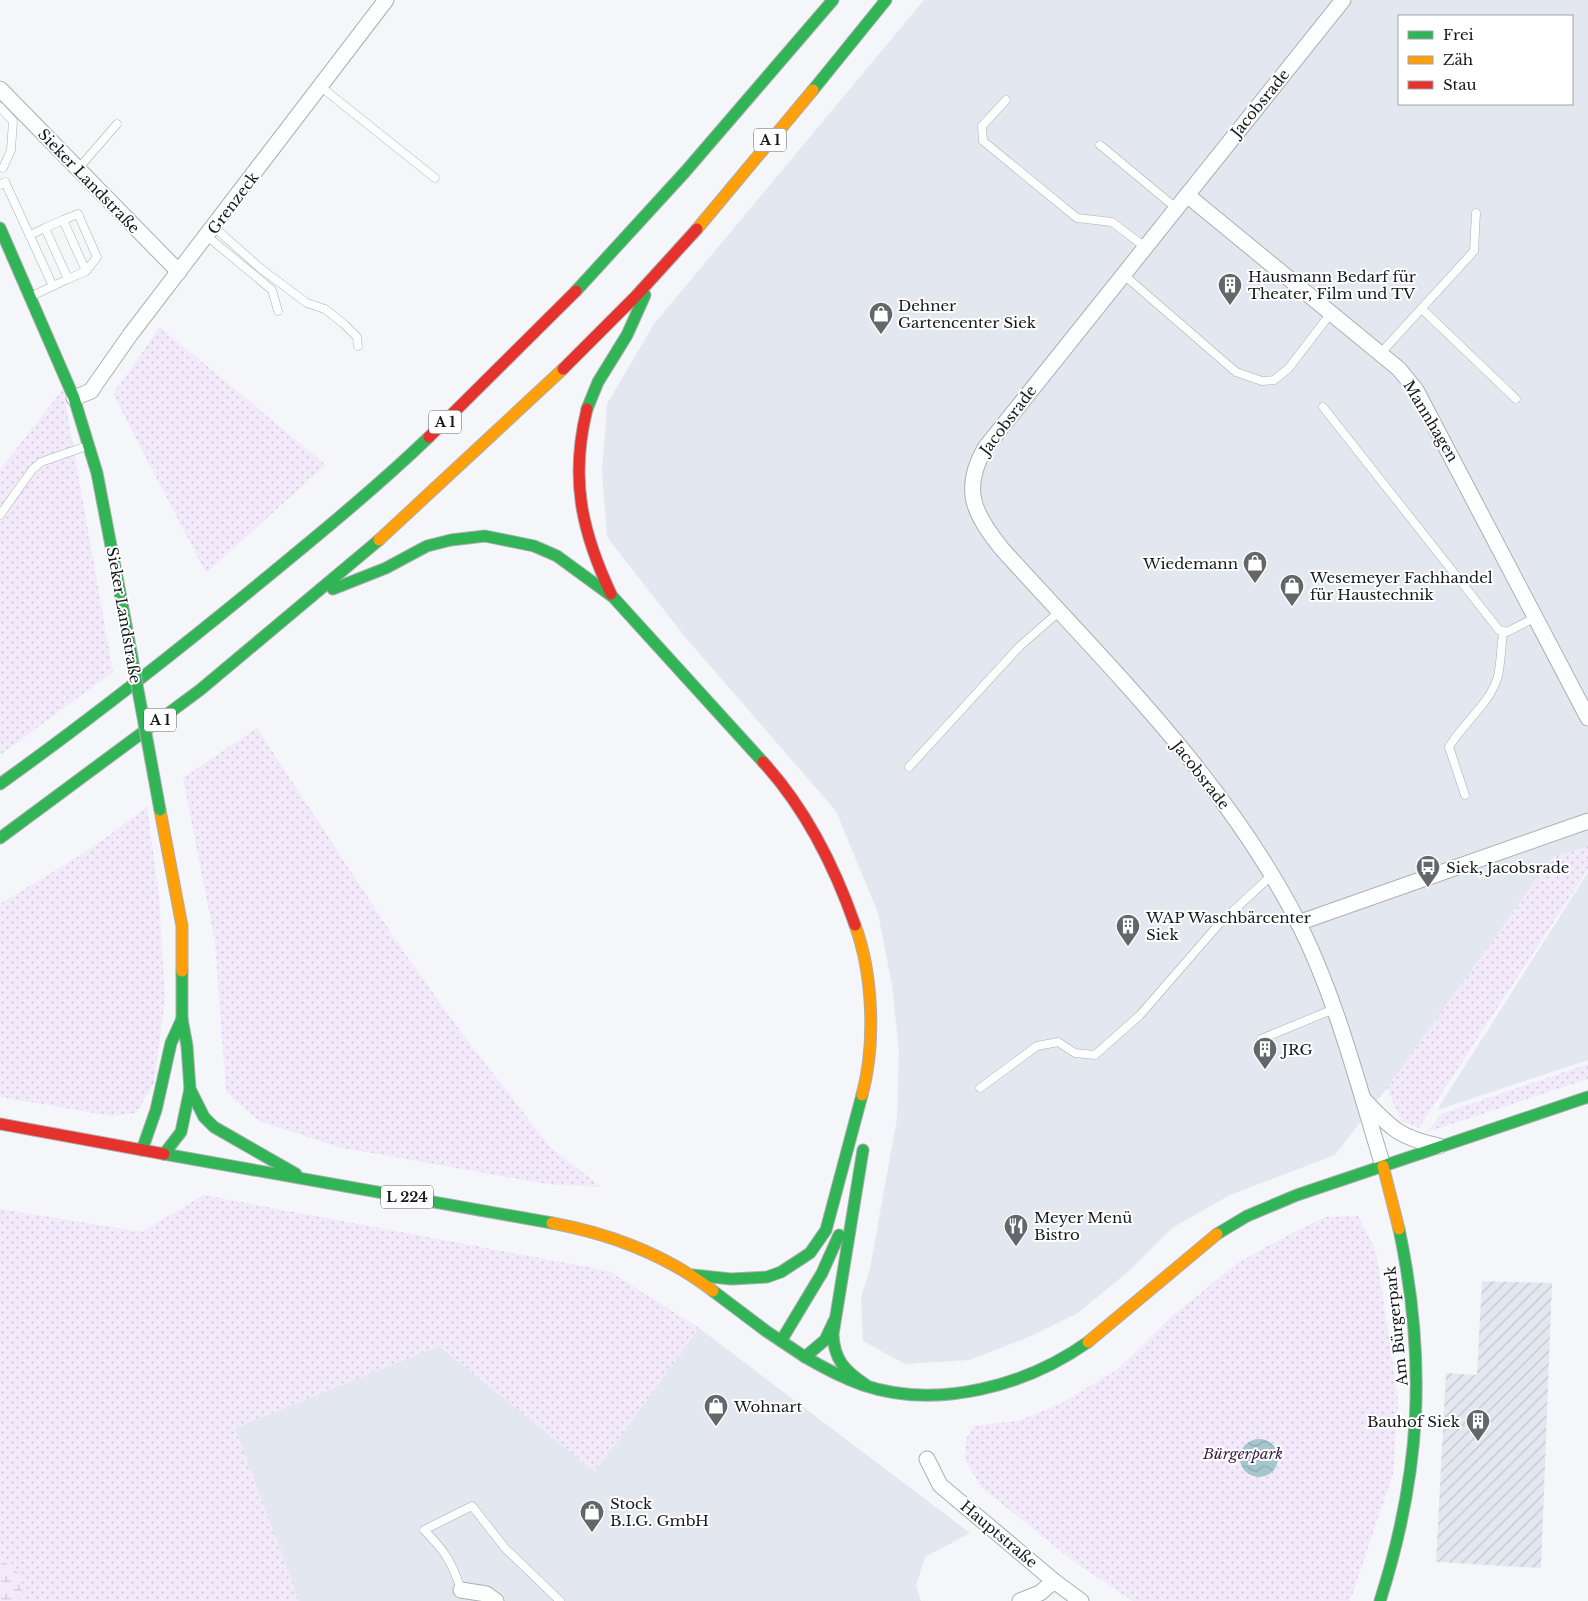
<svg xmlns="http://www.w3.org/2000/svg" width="1588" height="1601" font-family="'Libre Baskerville',serif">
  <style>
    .built { fill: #e3e7f0; fill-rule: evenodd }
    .industrial { fill: url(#industrial-furrows) }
    .grass { fill: url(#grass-dots) }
    .wetland { fill: url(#wetland-marsh) }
    .water { fill: url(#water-waves) }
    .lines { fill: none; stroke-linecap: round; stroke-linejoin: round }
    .lane-casing { stroke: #adaeb1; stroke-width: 9 }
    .street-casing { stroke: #adaeb1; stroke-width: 17 }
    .fast-casing { stroke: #adaeb1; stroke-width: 13 }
    .slow-casing { stroke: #adaeb1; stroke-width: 13 }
    .jam-casing { stroke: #adaeb1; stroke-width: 13 }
    .lane { stroke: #fdfefe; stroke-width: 8 }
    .street { stroke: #fdfefe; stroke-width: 15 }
    .fast { stroke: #30b455; stroke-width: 11 }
    .slow { stroke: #ff9f0a; stroke-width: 11 }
    .jam { stroke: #e5322d; stroke-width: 11 }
    .fast-bridge-casing { stroke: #adaeb1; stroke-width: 13; stroke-linecap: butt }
    .fast-bridge { stroke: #30b455; stroke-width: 11 }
    .labels { text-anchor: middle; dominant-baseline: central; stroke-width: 4; stroke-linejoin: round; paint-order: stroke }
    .shield { fill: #fff; stroke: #5d5e60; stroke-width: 1 }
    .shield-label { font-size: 14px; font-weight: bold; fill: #18191c }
    .street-label { font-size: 15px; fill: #18191c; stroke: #fff }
    .poi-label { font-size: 15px; fill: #18191c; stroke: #fff; text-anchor: start }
    .park-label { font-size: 15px; font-style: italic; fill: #391d48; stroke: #fff }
  </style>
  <defs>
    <pattern id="industrial-furrows" width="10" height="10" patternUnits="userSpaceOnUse" patternTransform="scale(1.25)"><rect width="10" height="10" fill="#e3e7f0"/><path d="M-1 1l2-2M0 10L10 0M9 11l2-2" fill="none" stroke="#c2c6cd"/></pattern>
    <pattern id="grass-dots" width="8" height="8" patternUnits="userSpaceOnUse" patternTransform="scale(1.25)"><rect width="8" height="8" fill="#f2e9fb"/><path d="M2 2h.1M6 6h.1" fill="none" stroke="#cfc7d7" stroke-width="1.8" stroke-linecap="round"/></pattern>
    <pattern id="wetland-marsh" width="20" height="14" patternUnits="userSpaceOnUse" patternTransform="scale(1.25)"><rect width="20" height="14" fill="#f2e9fb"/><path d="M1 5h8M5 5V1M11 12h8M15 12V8" fill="none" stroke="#cfc7d7"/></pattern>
    <pattern id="water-waves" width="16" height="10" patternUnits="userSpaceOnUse" patternTransform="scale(1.25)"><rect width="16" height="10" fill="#a4c6cc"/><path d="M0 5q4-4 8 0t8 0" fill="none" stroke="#8caaaf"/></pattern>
  </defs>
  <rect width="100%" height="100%" fill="#f4f6f9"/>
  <g class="built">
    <path d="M924,0H1588V846L1552,858L1387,1088L1335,1155L1230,1195L1172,1228L1130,1270L1078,1313L1029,1337L969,1360L905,1364L863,1341L861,1297L870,1269L897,1118L899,1051L892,985L878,913L836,811L685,637L607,537L602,472L607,404L654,324ZM1399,16H1572V104H1399Z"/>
    <polygon points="1588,872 1588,1060 1437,1110"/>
    <polygon points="699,1328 970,1533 925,1557 916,1586 921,1601 299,1601 235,1428 439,1346 595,1472"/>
  </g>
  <polygon class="industrial" points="1482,1281 1552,1283 1541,1568 1436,1562 1446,1373 1477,1375"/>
  <g class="grass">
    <polygon points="160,327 326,465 206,573 113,394"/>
    <polygon points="63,389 113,672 0,755 0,470"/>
    <polygon points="257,728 403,951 461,1032 549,1146 601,1187 546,1184 338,1147 259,1121 226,1092 215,942 183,778"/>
    <polygon points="147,807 159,897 165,998 154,1083 136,1113 112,1116 0,1097 0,904 92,848"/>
    <polygon points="1588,846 1588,869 1419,1128 1401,1121 1387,1088 1552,858"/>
    <polygon points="1588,1064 1588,1079 1427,1132 1441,1114"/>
    <polygon points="204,1195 609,1271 699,1328 595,1472 439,1346 235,1428 299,1601 25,1601 17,1571 0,1559 0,1209 142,1232"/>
    <polygon points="1358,1216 1376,1251 1398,1400 1393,1474 1350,1601 1133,1601 1076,1563 981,1487 965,1459 966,1439 974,1426 1021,1420 1064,1402 1119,1368 1168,1320 1236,1264 1284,1237 1326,1217"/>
  </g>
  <polygon class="wetland" points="0,1559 17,1571 25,1601 0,1601"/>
  <circle class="water" cx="1259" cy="1458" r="19"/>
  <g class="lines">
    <defs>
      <g id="lane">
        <polyline points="321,87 435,178"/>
        <polyline points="1006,100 982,126 983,141 1077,218 1112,222 1145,247"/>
        <polyline points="0,107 13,121 11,150 3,168"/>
        <polyline points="1100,145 1176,208"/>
        <polyline points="78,169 117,124"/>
        <polyline points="0,185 5,182 53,286 32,296"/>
        <polyline points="63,220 78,214 97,257 86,271"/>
        <polyline points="214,227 260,268 307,303 325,309 344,324 357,337 358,346"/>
        <polyline points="45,228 63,220 86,271 68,279"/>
        <polyline points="30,235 45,228 68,279 53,286"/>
        <polyline points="207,236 272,290 278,311"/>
        <polyline points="1124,275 1236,372 1262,381 1274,380 1288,369 1331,313"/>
        <polyline points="1422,309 1516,399"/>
        <polyline points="1379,355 1474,251 1476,213"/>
        <polyline points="1323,407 1499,630 1507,632 1536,617"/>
        <polyline points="0,515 32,470 41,462 87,446"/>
        <polyline points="909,767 1020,646 1059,612"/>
        <path d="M1465,795L1449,747C1464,722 1490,704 1498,676C1501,662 1501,647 1503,633"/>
        <polyline points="1261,1039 1334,1009"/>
        <polyline points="980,1088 1037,1046 1058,1042 1075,1053 1095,1055 1140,1015 1219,924 1272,875"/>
        <path d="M461,1590C452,1562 445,1551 424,1530L472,1506L505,1548L560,1601"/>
      </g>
      <g id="street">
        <path d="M1343,0L985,448C961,490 974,514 1002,549C1108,666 1227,781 1299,924C1337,1000 1358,1085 1383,1166"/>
        <polyline points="0,89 179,272"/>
        <polyline points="1187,195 1399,369 1416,390 1588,718"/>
        <polyline points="74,398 91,391 95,385 130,335 386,0"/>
        <polyline points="1298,923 1588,821"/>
        <path d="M1365,1101C1392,1129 1400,1138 1439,1146"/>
        <polyline points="927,1459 940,1485 1054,1581 1081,1601"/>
        <polyline points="461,1590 486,1594 496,1601"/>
        <polyline points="1020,1601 1040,1593 1054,1581"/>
      </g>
      <g id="fast">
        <polyline points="813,90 886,0"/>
        <polyline points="0,228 74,398 97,473 122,603"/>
        <polyline points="576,291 685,172 833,0"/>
        <polyline points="587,409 598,382 627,335 645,295"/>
        <polyline points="333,589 386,568 427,546 451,540 485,536 534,546 557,556 613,597 763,762"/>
        <path d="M0,784C95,716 187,643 278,568C329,526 381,483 429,437"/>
        <polyline points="0,838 200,690 379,540"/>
        <polyline points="182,971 182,1019 187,1046 190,1089 204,1117 214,1127 296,1174"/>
        <polyline points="142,1150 156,1110 171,1043 182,1019"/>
        <path d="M863,1150L833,1334C834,1360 845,1371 866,1385"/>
        <polyline points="164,1154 181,1132 190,1089"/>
        <polyline points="164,1154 552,1223"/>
        <polyline points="1217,1234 1247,1216 1297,1195 1588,1097"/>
        <polyline points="693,1275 731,1279 767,1277 781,1272 810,1253 826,1230 862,1095"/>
        <polyline points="713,1291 766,1331 805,1357"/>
        <polyline points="781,1341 822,1273 839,1235"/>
        <path d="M805,1357C824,1368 843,1378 863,1385C937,1410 1026,1386 1088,1342"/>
        <polyline points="805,1357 825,1340 834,1321"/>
        <path d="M1380,1601C1421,1473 1427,1361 1399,1229"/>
      </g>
      <g id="slow">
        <polyline points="697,229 813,90"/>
        <polyline points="379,540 563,369"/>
        <polyline points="160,810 182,926 182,971"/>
        <path d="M855,925C873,974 876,1044 862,1095"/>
        <polyline points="1383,1166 1399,1229"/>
        <path d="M552,1223C611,1234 665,1254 713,1291"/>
        <polyline points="1088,1342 1217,1234"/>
      </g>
      <g id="jam">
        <polyline points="563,369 636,296 697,229"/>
        <path d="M587,409C570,478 581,530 611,594"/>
        <polyline points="429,437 576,291"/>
        <path d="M763,762C806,809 834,865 855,925"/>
        <polyline points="0,1124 164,1154"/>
      </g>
    </defs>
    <use href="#lane" class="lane-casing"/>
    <use href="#street" class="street-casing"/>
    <use href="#fast" class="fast-casing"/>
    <use href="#slow" class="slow-casing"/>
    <use href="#jam" class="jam-casing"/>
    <use href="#lane" class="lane"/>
    <use href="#street" class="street"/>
    <use href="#fast" class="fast"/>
    <use href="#slow" class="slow"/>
    <use href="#jam" class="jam"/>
    <defs>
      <polyline id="fast-bridge" points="122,603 160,810"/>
    </defs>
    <use href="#fast-bridge" class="fast-bridge-casing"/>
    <use href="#fast-bridge" class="fast-bridge"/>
  </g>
  <defs>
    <symbol id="building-pin" viewBox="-11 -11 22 30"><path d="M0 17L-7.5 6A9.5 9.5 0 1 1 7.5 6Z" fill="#656669" stroke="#fff"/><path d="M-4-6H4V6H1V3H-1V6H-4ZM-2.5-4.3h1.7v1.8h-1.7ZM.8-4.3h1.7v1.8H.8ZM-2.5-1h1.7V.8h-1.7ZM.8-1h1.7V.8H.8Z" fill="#fff"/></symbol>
    <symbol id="shop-pin" viewBox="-11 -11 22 30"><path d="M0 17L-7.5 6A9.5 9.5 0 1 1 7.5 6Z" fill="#656669" stroke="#fff"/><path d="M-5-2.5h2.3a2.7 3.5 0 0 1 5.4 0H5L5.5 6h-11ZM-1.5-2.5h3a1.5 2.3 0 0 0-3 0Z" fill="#fff"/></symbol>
    <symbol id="bus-pin" viewBox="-11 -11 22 30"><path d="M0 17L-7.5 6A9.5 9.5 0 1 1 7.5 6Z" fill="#656669" stroke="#fff"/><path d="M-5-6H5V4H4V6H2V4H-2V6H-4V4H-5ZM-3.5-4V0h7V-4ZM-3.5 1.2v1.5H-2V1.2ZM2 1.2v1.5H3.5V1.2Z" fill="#fff"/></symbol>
    <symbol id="restaurant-pin" viewBox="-11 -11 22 30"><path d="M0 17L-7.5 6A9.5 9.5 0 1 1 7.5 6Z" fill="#656669" stroke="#fff"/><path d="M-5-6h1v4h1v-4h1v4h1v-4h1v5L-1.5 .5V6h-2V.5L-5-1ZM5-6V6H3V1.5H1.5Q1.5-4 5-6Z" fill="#fff"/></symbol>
  </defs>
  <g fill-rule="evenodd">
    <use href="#building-pin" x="1216" y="271" width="28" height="38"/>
    <use href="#shop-pin" x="867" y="300" width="28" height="38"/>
    <use href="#shop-pin" x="1241" y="549" width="28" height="38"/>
    <use href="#shop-pin" x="1278" y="572" width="28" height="38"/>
    <use href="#bus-pin" x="1414" y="853" width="28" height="38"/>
    <use href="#building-pin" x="1114" y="912" width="28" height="38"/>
    <use href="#building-pin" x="1251" y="1035" width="28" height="38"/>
    <use href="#restaurant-pin" x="1002" y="1212" width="28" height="38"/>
    <use href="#shop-pin" x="702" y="1392" width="28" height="38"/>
    <use href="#building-pin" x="1464" y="1407" width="28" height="38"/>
    <use href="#shop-pin" x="578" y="1498" width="28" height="38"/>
  </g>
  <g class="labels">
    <g class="shield">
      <rect x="754" y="128.5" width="32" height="23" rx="4"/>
      <rect x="429" y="410.5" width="32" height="23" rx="4"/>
      <rect x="144" y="708.5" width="32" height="23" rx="4"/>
      <rect x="381" y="1185.5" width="52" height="23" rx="4"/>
    </g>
    <g class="shield-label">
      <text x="770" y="140">A 1</text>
      <text x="445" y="422">A 1</text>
      <text x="160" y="720">A 1</text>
      <text x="407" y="1197">L 224</text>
    </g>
    <g class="street-label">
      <text transform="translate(1260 103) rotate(-51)">Jacobsrade</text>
      <text transform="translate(89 181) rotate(46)">Sieker Landstraße</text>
      <text transform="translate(233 203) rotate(-53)">Grenzeck</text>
      <text transform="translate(1008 420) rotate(-53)">Jacobsrade</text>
      <text transform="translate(1431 421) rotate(59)">Mannhagen</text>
      <text transform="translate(124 615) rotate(80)">Sieker Landstraße</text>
      <text transform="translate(1201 775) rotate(52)">Jacobsrade</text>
      <text transform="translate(1396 1326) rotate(-96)">Am Bürgerpark</text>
      <text transform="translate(999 1534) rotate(40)">Hauptstraße</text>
    </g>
    <g class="poi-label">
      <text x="1248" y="276">Hausmann Bedarf für<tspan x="1248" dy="17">Theater, Film und TV</tspan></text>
      <text x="898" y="305">Dehner<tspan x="898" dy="17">Gartencenter Siek</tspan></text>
      <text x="1238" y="563" text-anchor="end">Wiedemann</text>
      <text x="1310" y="577">Wesemeyer Fachhandel<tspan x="1310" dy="17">für Haustechnik</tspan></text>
      <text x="1446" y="867">Siek, Jacobsrade</text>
      <text x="1146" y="917">WAP Waschbärcenter<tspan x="1146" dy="17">Siek</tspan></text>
      <text x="1282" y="1049">JRG</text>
      <text x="1034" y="1217">Meyer Menü<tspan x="1034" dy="17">Bistro</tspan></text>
      <text x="734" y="1406">Wohnart</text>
      <text x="1460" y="1421" text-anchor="end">Bauhof Siek</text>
      <text x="610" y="1503">Stock<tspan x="610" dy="17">B.I.G. GmbH</tspan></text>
    </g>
    <g class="park-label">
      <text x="1243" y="1453">Bürgerpark</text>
    </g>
  </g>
  <rect x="1398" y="15" width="175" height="90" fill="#ffffff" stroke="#a3a3a4"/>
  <rect x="1408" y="31" width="25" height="8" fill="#30b455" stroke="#a3a3a4"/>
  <text x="1443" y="40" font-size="15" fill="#18191c">Frei</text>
  <rect x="1408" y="56" width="25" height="8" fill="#ff9f0a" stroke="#a3a3a4"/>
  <text x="1443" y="65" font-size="15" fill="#18191c">Zäh</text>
  <rect x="1408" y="81" width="25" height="8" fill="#e5322d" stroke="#a3a3a4"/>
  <text x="1443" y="90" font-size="15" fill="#18191c">Stau</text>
</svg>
